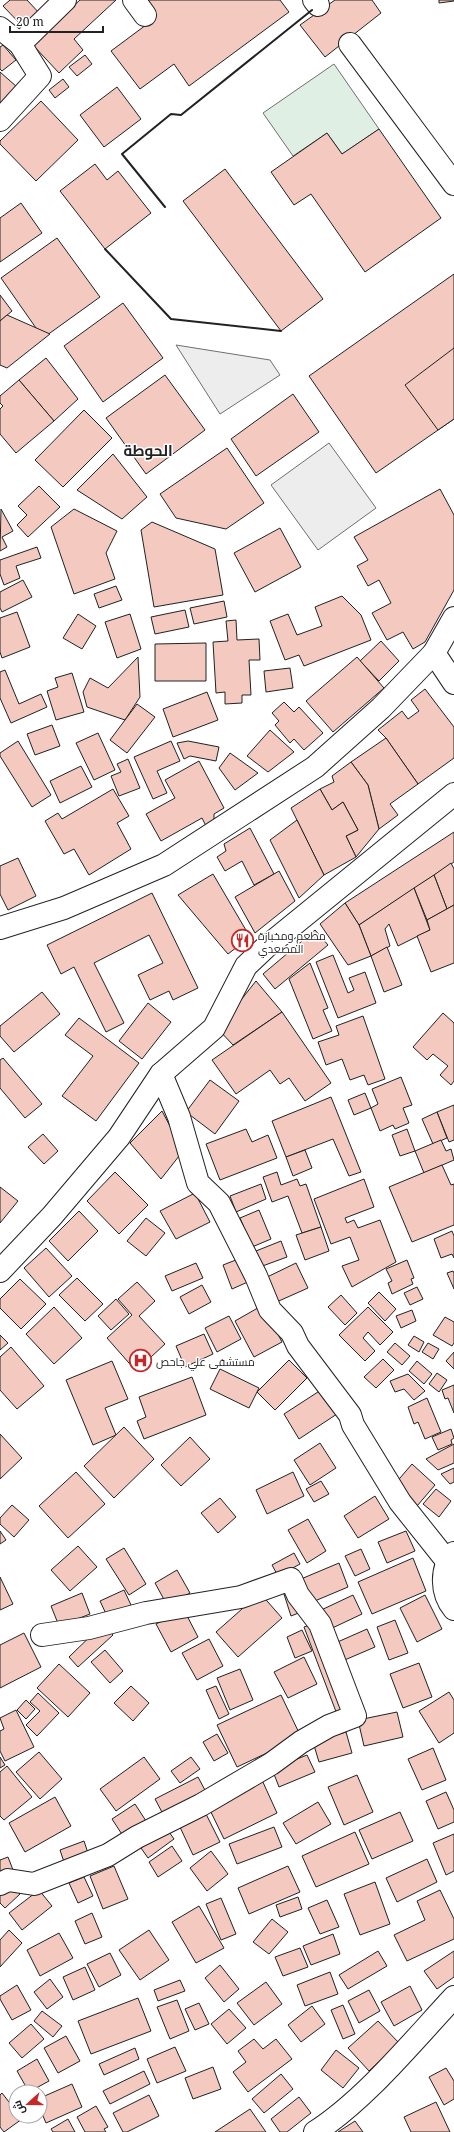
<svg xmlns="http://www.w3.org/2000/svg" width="454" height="2132" font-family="'Noto Serif',Cairo,serif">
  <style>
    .green { fill: #e0efe3; stroke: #6f6f6f }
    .parking { fill: #ededed; stroke: #6f6f6f }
    .building { fill: #f3c9c0; stroke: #222 }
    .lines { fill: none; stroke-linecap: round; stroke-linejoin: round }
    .minor-casing { stroke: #222; stroke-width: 24 }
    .major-casing { stroke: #222; stroke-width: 24 }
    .minor { stroke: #fff; stroke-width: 22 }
    .major { stroke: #fff; stroke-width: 22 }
    .wall { stroke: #222; stroke-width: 2 }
    .labels { text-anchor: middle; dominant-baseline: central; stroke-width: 3; stroke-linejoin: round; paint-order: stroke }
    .poi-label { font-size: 11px; fill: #222; stroke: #fff; text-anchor: start }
    .district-label { font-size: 15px; font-weight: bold; fill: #222; stroke: #fff }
  </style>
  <rect width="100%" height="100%" fill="#fff"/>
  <polygon class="green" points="334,64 379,129 342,154 327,133 293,156 263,113"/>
  <g class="parking">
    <polygon points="176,345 270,360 280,375 220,414"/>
    <polygon points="329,443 376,508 318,550 271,485"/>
  </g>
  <g class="building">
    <polygon points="10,0 27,0 41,15 26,30 3,6"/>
    <polygon points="80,0 116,0 74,39 83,50 59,73 32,44"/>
    <polygon points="141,0 280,0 289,12 189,86 174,64 140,89 111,51 154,19"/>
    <polygon points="335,0 372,0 381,13 325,57 300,25"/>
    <polygon points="439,0 454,0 454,1 439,3"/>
    <polygon points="3,45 16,60 2,71 0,69 0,47"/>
    <polygon points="85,55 92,64 77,76 69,67"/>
    <polygon points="0,72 17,87 2,104 0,102"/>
    <polygon points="63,79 69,87 55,98 49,90"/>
    <polygon points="117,87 141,119 104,147 80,115"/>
    <polygon points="41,101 78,140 36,181 0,144 0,141"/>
    <polygon points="379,129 441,218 365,272 311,194 294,205 271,172 327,133 342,154"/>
    <polygon points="95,164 107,180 118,171 151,213 105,249 60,191"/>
    <polygon points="225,169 323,299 281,331 183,201"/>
    <polygon points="21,203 42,233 0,262 0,218"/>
    <polygon points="57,238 100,297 43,338 1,278"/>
    <polygon points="454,274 454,419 376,473 309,376"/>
    <polygon points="0,295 12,311 0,321"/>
    <polygon points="123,303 163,358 103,402 64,346"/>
    <polygon points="7,315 50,334 7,368 0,365 0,321"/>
    <polygon points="454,348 454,419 438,430 405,385"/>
    <polygon points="46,358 78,399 54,421 19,380"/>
    <polygon points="165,375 205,430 146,474 106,418"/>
    <polygon points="19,380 54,421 16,453 0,434 0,409 3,406 0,403 0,396"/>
    <polygon points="293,394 319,432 256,476 231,439"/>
    <polygon points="84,410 112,438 63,487 35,460"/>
    <polygon points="227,448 264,503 226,529 176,518 160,494"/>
    <polygon points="113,454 147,497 122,519 77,490"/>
    <polygon points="39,486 60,507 28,537 17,525 27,515 18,506"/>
    <polygon points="440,489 454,515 454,590 425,642 413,649 403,632 387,640 372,613 391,603 379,580 368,586 357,566 368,560 354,537"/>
    <polygon points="1,509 13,531 2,537 7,547 0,551"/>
    <polygon points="74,509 117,531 106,553 115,579 74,594 51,527"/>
    <polygon points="152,522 215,549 223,595 154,607 141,530"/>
    <polygon points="280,528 301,567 255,592 234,553"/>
    <polygon points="37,547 41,558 16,566 20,578 4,585 0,574 0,560"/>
    <polygon points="23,580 32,597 2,612 0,608 0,592"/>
    <polygon points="116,586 122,600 99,608 94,594"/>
    <polygon points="342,596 361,615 371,640 304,666 299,655 285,660 270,621 288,614 297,635 322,626 315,607"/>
    <polygon points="224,601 227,617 194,624 190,608"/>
    <polygon points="185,610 189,627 155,634 151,617"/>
    <polygon points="17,612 30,647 2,658 0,652 0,618"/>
    <polygon points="78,614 96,626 82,649 63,638"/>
    <polygon points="130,614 141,649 117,658 105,622"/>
    <polygon points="236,620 237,640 259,639 260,660 249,660 251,695 242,695 242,703 225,704 225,692 216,693 213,642 228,641 226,621"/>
    <polygon points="381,641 399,661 379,681 360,661"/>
    <polygon points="206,643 206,681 155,681 155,644"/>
    <polygon points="138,657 140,697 125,720 87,707 83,692 90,678 108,688"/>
    <polygon points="357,657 384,688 333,732 306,701"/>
    <polygon points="290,668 293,688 266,692 264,671"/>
    <polygon points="5,670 19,704 41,694 47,707 11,723 0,698 0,672"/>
    <polygon points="72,673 84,712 56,720 47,691 58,687 55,678"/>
    <polygon points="425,689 454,727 454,758 418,784 386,738 378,730 402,711 408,719 419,711 411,700"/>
    <polygon points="207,692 218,720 173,737 163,709"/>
    <polygon points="284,702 294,712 299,707 323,733 304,750 294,739 290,743 275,725 279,721 272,713"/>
    <polygon points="137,704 155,717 127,753 110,740"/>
    <polygon points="52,725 60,746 35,755 27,734"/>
    <polygon points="270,730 294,752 268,772 247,756"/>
    <polygon points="98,733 115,770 94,780 76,743"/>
    <polygon points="386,738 418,784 390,804 398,815 379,829 368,785 351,762"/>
    <polygon points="18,741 51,795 32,807 0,756 0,753"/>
    <polygon points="171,741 180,761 157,771 167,793 153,799 134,757"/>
    <polygon points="188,741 219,747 216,761 190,756 184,759 177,743"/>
    <polygon points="230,753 258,773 235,790 219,768"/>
    <polygon points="128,759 140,788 119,796 111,776 121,772 117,764"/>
    <polygon points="199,761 224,808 214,814 214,821 206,826 202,818 161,841 146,814 175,798 165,780"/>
    <polygon points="351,762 368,785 379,829 356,857 346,836 358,830 343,802 332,810 320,789 334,782 332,776"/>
    <polygon points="81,766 92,787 60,803 50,781"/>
    <polygon points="113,789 129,816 117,823 131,849 89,875 74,849 64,854 45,821 58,813 62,819"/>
    <polygon points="320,789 332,810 343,802 358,830 346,836 356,857 324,875 291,808"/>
    <polygon points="297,820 324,875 299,898 270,840"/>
    <polygon points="250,828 274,874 254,885 242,861 225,871 217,857 226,851 224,844"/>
    <polygon points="454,832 454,862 359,925 345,903"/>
    <polygon points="18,858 36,896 8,910 0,894 0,866"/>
    <polygon points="451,863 454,869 454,905 447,909 434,875"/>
    <polygon points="279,871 295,901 255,933 235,897"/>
    <polygon points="213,874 250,937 228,954 178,895"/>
    <polygon points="434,875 447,909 427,920 414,888"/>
    <polygon points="414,888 430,930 398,946 389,924 385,929 390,946 371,956 359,925"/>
    <polygon points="152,893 198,988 173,1000 169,991 150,1000 138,975 163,963 149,935 94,963 124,1023 106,1032 74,967 61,974 47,945"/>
    <polygon points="345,903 359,925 371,956 348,965 320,924"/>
    <polygon points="454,905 454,963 431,972 417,936 430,930 427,920"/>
    <polygon points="315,930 328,945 275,989 263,974"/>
    <polygon points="387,947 402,985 384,992 371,956"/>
    <polygon points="333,955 348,993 354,990 349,978 365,972 376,1003 338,1018 316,962"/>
    <polygon points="310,963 328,1008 323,1010 332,1031 313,1039 289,979"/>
    <polygon points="256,981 282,1012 233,1045 218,1029"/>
    <polygon points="42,992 60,1014 14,1052 0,1036 0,1026"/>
    <polygon points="148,1003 171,1022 142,1059 119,1041"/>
    <polygon points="282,1012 331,1083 305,1101 289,1078 280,1084 270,1070 236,1094 212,1060"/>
    <polygon points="443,1013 454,1023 454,1081 451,1085 440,1075 448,1066 433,1054 427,1060 413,1047"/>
    <polygon points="363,1016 385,1079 368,1085 364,1075 350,1080 342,1059 326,1065 318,1042 339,1035 336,1026"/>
    <polygon points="79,1018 139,1063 96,1121 62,1096 93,1056 65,1035"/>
    <polygon points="3,1058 42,1104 25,1118 0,1088 0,1060"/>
    <polygon points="401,1077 412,1105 403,1108 409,1123 395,1129 393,1125 380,1131 371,1108 378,1104 372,1089"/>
    <polygon points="210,1080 239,1101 215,1134 186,1112"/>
    <polygon points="365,1093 371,1108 354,1115 348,1100"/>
    <polygon points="331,1097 361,1172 349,1176 333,1139 286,1157 272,1121"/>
    <polygon points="454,1105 454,1140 449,1142 437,1112"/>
    <polygon points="162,1111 183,1151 161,1179 130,1143"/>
    <polygon points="437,1112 447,1138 433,1144 422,1119"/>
    <polygon points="246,1129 252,1142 268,1135 277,1158 220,1180 206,1144"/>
    <polygon points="407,1129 415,1151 400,1156 392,1135"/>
    <polygon points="43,1134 58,1151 44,1164 28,1147"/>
    <polygon points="441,1140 446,1151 451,1149 454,1160 424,1173 415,1151"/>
    <polygon points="305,1150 312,1168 293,1176 286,1157"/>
    <polygon points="442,1165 451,1185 454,1184 454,1225 412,1242 389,1187"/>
    <polygon points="115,1172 148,1205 119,1234 87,1201"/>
    <polygon points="277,1172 281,1185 297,1179 300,1186 306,1184 321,1227 302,1233 288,1196 272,1202 263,1177"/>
    <polygon points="364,1179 374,1207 345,1218 347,1223 354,1220 358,1228 380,1220 396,1262 352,1287 342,1266 359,1260 350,1237 331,1244 314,1199"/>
    <polygon points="261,1184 266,1199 236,1212 230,1196"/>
    <polygon points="0,1187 18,1201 0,1223"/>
    <polygon points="195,1193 210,1222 176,1239 160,1211"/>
    <polygon points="259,1210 271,1239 252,1247 240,1218"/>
    <polygon points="79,1211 98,1231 68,1261 49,1241"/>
    <polygon points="146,1218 165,1233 146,1256 127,1241"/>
    <polygon points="321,1227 329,1251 305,1260 296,1235"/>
    <polygon points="452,1231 454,1236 454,1258 452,1254 441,1258 434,1239"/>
    <polygon points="281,1241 287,1257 257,1268 251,1253"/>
    <polygon points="46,1248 72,1276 49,1297 24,1268"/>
    <polygon points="241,1258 250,1281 232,1289 223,1265"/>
    <polygon points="407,1260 414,1278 411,1279 413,1284 392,1294 388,1283 392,1281 386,1269"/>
    <polygon points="196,1263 203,1278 172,1291 165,1276"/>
    <polygon points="296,1263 308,1288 272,1304 261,1280"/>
    <polygon points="453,1271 454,1273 454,1289 447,1273"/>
    <polygon points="77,1278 103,1304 85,1321 59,1295"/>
    <polygon points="20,1279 46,1304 21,1329 0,1308 0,1299"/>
    <polygon points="137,1282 155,1301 139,1316 165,1344 136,1371 107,1338 132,1315 118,1299"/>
    <polygon points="202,1285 211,1302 189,1314 180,1297"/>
    <polygon points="417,1287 423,1299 410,1305 404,1293"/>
    <polygon points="379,1292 396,1309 385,1321 368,1303"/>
    <polygon points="341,1295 357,1313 345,1325 328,1307"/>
    <polygon points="116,1299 129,1314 111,1330 98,1316"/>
    <polygon points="263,1305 282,1342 254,1357 235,1321"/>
    <polygon points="54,1307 82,1338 54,1364 26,1334"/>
    <polygon points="368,1307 393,1332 380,1345 368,1332 363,1338 375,1351 365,1361 339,1335"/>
    <polygon points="412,1310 416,1321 401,1328 396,1316"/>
    <polygon points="229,1316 241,1339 217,1352 205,1328"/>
    <polygon points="445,1317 454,1322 454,1343 452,1346 433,1335"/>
    <polygon points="204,1334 213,1354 185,1367 176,1346"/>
    <polygon points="0,1335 8,1343 0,1350"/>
    <polygon points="414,1336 424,1342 419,1352 408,1345"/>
    <polygon points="395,1343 410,1356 402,1365 387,1352"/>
    <polygon points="428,1343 439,1349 433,1359 422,1352"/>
    <polygon points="11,1347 44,1386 17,1409 0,1390 0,1357"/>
    <polygon points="454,1352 454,1369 446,1361"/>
    <polygon points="383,1359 394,1370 376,1388 364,1377"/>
    <polygon points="289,1360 307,1378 275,1410 257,1392"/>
    <polygon points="112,1361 128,1399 105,1408 116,1435 93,1445 66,1380"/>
    <polygon points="417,1361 432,1374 424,1384 409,1371"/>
    <polygon points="220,1369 259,1388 249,1408 210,1389"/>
    <polygon points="437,1373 447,1380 439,1392 429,1384"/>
    <polygon points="408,1374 425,1391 414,1400 404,1389 395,1392 390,1381"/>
    <polygon points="192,1377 206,1415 144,1439 137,1421 146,1417 139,1397"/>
    <polygon points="454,1385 454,1413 448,1398 445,1399 442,1390"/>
    <polygon points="321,1390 337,1414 299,1439 284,1414"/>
    <polygon points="427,1398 441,1432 425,1439 418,1422 414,1424 408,1407"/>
    <polygon points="124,1427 154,1459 114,1498 84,1466"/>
    <polygon points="451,1429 454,1438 451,1440 452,1444 438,1450 432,1437"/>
    <polygon points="0,1434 22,1458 0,1479"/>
    <polygon points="190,1437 210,1459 181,1486 161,1465"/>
    <polygon points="320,1443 336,1468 310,1485 294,1460"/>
    <polygon points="454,1444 454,1463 438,1470 426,1459"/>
    <polygon points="412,1464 435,1485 417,1506 394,1485"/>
    <polygon points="454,1468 454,1482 450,1484 441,1474"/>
    <polygon points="76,1472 105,1504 68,1538 39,1506"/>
    <polygon points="293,1472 304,1496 267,1514 256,1490"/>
    <polygon points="321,1481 329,1494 314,1502 306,1489"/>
    <polygon points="436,1489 451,1501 439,1517 423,1504"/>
    <polygon points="375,1496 389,1519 358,1538 344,1516"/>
    <polygon points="220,1498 236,1517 218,1533 201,1513"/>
    <polygon points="12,1505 29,1520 14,1537 0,1524 0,1518"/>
    <polygon points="308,1519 326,1551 307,1563 288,1530"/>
    <polygon points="0,1531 6,1540 0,1544"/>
    <polygon points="406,1531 415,1551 387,1563 378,1542"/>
    <polygon points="78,1546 97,1567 70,1591 51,1570"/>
    <polygon points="124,1548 146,1584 129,1595 106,1559"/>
    <polygon points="361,1549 370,1569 355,1576 345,1556"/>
    <polygon points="294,1553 300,1564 278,1576 272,1565"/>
    <polygon points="413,1558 426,1591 372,1614 358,1582"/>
    <polygon points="339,1563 348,1587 310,1603 301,1579"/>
    <polygon points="177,1570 190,1593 167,1605 155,1583"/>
    <polygon points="0,1577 13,1604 0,1610"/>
    <polygon points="292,1587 301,1612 291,1616 283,1591"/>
    <polygon points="124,1590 131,1605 107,1616 100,1601"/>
    <polygon points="82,1593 90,1614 59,1626 51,1606"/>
    <polygon points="260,1593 282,1618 238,1657 216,1632"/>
    <polygon points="353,1595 362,1614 326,1631 317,1612"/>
    <polygon points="425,1595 442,1629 417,1642 400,1608"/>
    <polygon points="184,1610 198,1637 171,1652 156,1624"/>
    <polygon points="395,1620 408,1653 389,1660 377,1627"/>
    <polygon points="315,1623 350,1712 338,1717 304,1627"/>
    <polygon points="103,1624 113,1635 78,1667 69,1657"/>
    <polygon points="367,1629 375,1647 340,1662 333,1644"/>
    <polygon points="302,1630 312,1651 295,1658 287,1637"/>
    <polygon points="24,1633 41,1667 0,1688 0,1645"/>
    <polygon points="209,1639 223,1666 197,1680 182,1653"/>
    <polygon points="105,1650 123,1671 110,1683 91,1662"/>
    <polygon points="304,1657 317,1684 288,1698 274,1672"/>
    <polygon points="419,1663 432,1697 403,1708 390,1674"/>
    <polygon points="59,1664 90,1693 68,1717 37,1688"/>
    <polygon points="240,1669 253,1700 230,1710 217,1678"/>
    <polygon points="131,1686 149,1703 133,1721 114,1703"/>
    <polygon points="216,1686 229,1714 219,1719 206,1690"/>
    <polygon points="449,1692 454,1700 454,1733 439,1743 419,1711"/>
    <polygon points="38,1693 59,1713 37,1736 26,1725 40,1711 30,1702"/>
    <polygon points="281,1695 301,1737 237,1767 217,1725"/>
    <polygon points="26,1700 35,1709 26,1719 17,1710"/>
    <polygon points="16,1710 34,1747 5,1761 0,1751 0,1731 4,1729 0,1718"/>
    <polygon points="397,1712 403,1737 364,1746 358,1720"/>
    <polygon points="346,1732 352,1753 319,1762 313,1742"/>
    <polygon points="217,1734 228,1753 214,1761 203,1742"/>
    <polygon points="433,1748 446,1780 422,1790 408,1759"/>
    <polygon points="39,1752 62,1779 40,1799 16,1772"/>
    <polygon points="307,1755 315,1772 279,1787 272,1769"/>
    <polygon points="0,1757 5,1765 0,1768"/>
    <polygon points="144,1757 160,1779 116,1811 100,1789"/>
    <polygon points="191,1757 200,1769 180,1783 171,1771"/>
    <polygon points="7,1766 32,1797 4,1820 0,1816 0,1772"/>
    <polygon points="357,1775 373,1812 344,1825 328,1787"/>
    <polygon points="198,1777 206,1792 163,1814 155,1799"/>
    <polygon points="262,1780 277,1813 224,1839 208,1806"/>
    <polygon points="446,1792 454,1810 454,1822 438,1829 426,1801"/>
    <polygon points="55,1797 71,1826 25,1852 9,1823"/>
    <polygon points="318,1802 331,1824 296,1844 283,1823"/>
    <polygon points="135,1804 148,1824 125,1839 112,1819"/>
    <polygon points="205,1812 220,1842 193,1855 179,1825"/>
    <polygon points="400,1812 413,1841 372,1859 359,1830"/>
    <polygon points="274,1827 282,1847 237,1864 229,1844"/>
    <polygon points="167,1829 174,1839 148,1858 141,1848"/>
    <polygon points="355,1832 369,1864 316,1887 302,1856"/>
    <polygon points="454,1834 454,1871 446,1875 433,1843"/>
    <polygon points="84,1841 88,1853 64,1862 60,1850"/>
    <polygon points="172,1846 182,1861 158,1877 149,1862"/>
    <polygon points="211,1851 228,1874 207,1891 190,1868"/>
    <polygon points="8,1857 15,1875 0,1882 0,1860"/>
    <polygon points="427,1859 437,1882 397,1902 386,1878"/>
    <polygon points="114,1866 128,1899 103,1909 90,1876"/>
    <polygon points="288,1866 300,1892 249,1914 238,1888"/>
    <polygon points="84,1877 93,1896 78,1903 69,1883"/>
    <polygon points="375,1882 390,1924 360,1935 344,1894"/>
    <polygon points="11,1884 20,1894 5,1908 0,1903 0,1895"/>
    <polygon points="39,1890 52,1906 22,1930 9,1913"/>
    <polygon points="440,1890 454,1919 454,1939 407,1961 394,1935 425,1920 417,1901"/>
    <polygon points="298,1897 302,1909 280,1917 276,1905"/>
    <polygon points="221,1898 236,1934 221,1940 206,1904"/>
    <polygon points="327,1900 339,1927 320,1934 308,1908"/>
    <polygon points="199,1906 224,1948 196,1963 172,1922"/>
    <polygon points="92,1913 102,1937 85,1944 75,1921"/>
    <polygon points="272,1919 288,1932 269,1954 253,1942"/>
    <polygon points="9,1930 22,1943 0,1967 0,1940"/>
    <polygon points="149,1930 169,1960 140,1980 119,1950"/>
    <polygon points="59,1933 73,1958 40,1976 27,1950"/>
    <polygon points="333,1934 340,1954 311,1965 303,1946"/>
    <polygon points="300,1948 308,1967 283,1976 275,1957"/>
    <polygon points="378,1951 387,1966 348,1989 339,1975"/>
    <polygon points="454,1951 454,1977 437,1989 424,1971"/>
    <polygon points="110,1953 121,1975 99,1987 87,1964"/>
    <polygon points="220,1965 239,1989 224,2002 205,1978"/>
    <polygon points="85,1967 95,1990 73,2000 63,1977"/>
    <polygon points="330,1972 338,1994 305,2006 297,1985"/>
    <polygon points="50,1979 63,1997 47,2009 34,1992"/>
    <polygon points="180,1980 185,1991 158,2001 154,1990"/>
    <polygon points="266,1982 282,2004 254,2025 237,2003"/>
    <polygon points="17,1985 31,2010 12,2020 0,1999 0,1996"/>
    <polygon points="410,1986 422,2010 394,2026 381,2002"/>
    <polygon points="369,1990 380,2011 359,2023 348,2001"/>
    <polygon points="138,1998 151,2031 91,2054 78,2021"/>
    <polygon points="177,2000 189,2031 170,2039 157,2007"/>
    <polygon points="199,2003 209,2024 195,2030 185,2009"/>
    <polygon points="343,2005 355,2034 343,2039 331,2010"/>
    <polygon points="312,2006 325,2024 301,2042 288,2025"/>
    <polygon points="229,2009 246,2028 227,2044 211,2024"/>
    <polygon points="42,2011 62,2026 53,2037 34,2021"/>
    <polygon points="378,2021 399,2043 369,2071 348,2048"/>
    <polygon points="31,2024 44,2039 22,2058 9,2043"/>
    <polygon points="66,2036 80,2061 58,2073 44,2048"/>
    <polygon points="254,2039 263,2049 276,2039 292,2059 248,2092 233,2072 246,2062 238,2051"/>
    <polygon points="175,2047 186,2071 157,2083 147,2059"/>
    <polygon points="135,2048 139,2059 104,2075 99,2064"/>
    <polygon points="336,2050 359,2068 343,2088 321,2070"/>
    <polygon points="37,2059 49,2081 29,2092 17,2071"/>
    <polygon points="213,2067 221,2089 193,2099 185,2078"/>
    <polygon points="446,2068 454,2081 454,2099 444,2105 429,2077"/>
    <polygon points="144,2071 150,2084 110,2104 103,2091"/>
    <polygon points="281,2074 293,2089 264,2113 252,2099"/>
    <polygon points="72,2084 82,2107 46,2123 40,2109 40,2098"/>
    <polygon points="2,2093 16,2111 16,2116 19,2116 22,2119 4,2132 0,2127 0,2095"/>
    <polygon points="149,2095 159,2116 127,2132 123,2132 113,2113"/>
    <polygon points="299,2097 311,2113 287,2132 280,2132 271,2119"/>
    <polygon points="436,2102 450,2132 411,2132 404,2117"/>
    <polygon points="96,2106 108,2127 104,2129 106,2132 85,2132 77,2117"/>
    <polygon points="250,2109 266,2132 215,2132"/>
    <polygon points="68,2119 75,2132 53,2132 51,2129"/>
    <polygon points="355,2121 363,2132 338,2132"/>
  </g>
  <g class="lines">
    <defs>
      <g id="minor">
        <polyline points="134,0 145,15"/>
        <polyline points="314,0 318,5"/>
        <polyline points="0,28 20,44 40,76 0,120"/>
        <polyline points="20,44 65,0"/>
        <polyline points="350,44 454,184"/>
        <polyline points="434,653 454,683"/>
        <polyline points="0,928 64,908 164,865 315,767 381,708 434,653 454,618"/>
        <polyline points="161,1074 179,1117 198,1183 219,1203 256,1276 270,1310 292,1333 298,1346 350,1415 353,1425 400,1502 447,1561"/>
        <path d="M454,1553C440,1569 441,1593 454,1609"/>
        <polyline points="0,1884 8,1880 34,1884 108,1855 137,1837 201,1805 271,1764 301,1742 329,1726 355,1716 320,1624 298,1595 291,1579 241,1597 146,1613 89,1628 42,1635"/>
        <path d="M315,2132C365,2100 413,2041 454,1997"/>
      </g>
      <polyline id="major" points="0,1271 52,1216 119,1137 161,1074 214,1028 246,966 266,947 454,794"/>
    </defs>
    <use href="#minor" class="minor-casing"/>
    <use href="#major" class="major-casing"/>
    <use href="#minor" class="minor"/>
    <use href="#major" class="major"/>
    <g class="wall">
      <polyline points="165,207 122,154 171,114 181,115 312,10"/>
      <polyline points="105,249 171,319 281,331"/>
    </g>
  </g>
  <defs>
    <symbol id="restaurant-ring" viewBox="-11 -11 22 22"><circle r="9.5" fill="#fff" stroke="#c62828" stroke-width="1.5"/><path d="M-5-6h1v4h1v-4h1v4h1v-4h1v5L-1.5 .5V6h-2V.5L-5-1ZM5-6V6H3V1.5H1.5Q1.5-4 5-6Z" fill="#c62828"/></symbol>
    <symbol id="hospital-ring" viewBox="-11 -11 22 22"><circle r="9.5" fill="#fff" stroke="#c62828" stroke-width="1.5"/><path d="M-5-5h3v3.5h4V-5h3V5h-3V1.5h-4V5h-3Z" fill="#c62828"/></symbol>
  </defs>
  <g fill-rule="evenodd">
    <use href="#restaurant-ring" x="230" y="928" width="25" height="25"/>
    <use href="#hospital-ring" x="128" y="1348" width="25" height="25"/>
  </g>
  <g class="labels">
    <g class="poi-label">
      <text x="258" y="935">مطعم ومخبازة<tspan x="258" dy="13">المصعدي</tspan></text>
      <text x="156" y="1361">مستشفى علي جاحص</text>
    </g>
    <g class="district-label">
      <text x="148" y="450">الحوطة</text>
    </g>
  </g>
  <g transform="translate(28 2104) rotate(249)"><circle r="19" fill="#ffffff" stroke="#a7a7a7"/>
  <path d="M0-3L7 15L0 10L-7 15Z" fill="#c62828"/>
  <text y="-6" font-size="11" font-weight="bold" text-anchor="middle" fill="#222222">ش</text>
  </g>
  <path d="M10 26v6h93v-6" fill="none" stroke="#222222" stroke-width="2"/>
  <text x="16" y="26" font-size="12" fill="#222222" stroke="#ffffff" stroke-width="3" paint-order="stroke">20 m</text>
</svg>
